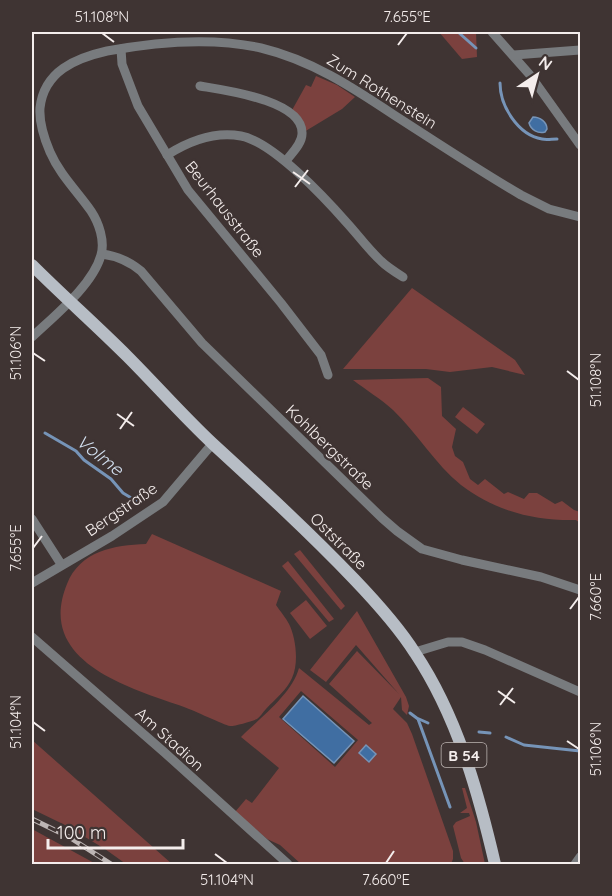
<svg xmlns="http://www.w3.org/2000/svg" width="612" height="896" font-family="Quicksand,sans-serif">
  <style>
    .green { fill: #7b413e; fill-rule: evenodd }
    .water { fill: #406ea2; stroke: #7694b8; stroke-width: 1.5 }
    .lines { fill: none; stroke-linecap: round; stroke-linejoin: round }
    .stream { stroke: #7694b8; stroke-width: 3 }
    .minor { stroke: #787b7e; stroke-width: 9 }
    .major { stroke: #b7bdc5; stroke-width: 12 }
    .rail-casing { stroke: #bdb5b4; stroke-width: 5 }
    .rail { stroke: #3f3433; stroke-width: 3; stroke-dasharray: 9; stroke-linecap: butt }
    .ticks { fill: none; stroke: #f4edec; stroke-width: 2 }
    .labels { text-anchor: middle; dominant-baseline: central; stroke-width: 5; stroke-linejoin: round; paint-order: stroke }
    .shield { fill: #3f3433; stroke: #beb6b4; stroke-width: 1.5 }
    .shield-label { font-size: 15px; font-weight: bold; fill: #f4edec }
    .street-label { font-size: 16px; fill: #f4edec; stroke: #3f3433 }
    .water-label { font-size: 18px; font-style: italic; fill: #d2dfef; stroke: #3f3433 }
    .neatline { fill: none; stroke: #f4edec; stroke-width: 2 }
    .ticks-label { font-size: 15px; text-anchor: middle; fill: #f4edec }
  </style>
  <rect width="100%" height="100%" fill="#3f3433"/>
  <g class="green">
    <polygon points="439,32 476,32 477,57 462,59"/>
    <polygon points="316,76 337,85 355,97 342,109 304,132 291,112 306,85 311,87"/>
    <polygon points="412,288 515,360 525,375 492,367 450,372 426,369 343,369"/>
    <path d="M428,378L441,387L442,416L456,429L452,447L455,456L463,462L470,479L478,485L485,479L504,494L508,492L524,499L529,493H537L555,504L562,501L574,510L580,512V523L576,520C534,521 495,511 461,485C435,464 417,433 393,410C381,399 366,390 353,380Z"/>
    <polygon points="463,407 485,424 477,434 455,417"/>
    <path d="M152,534L281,591L276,605C280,611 286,618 289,624C296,638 299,663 292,678C287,690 275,699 266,709C263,712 260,717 257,719C252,721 236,726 230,726C224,725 193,710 184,707C130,688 35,662 67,584C80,551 114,545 146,544Z"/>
    <polygon points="300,550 345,606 341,610 294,554"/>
    <polygon points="288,561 334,619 329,622 282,566"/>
    <polygon points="306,600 327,626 310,639 290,613"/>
    <path d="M357,611L406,697L409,706L407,715L402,710L401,697L393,709L407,723L412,734L453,851V859L451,864H301L280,845L267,839L235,812L246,799L252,803L279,768L241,737C260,718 292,694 299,668L369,725L372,723L329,684L357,651L399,694L356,645L326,682L310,670ZM301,691L358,740L335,767L279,717Z"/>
    <polygon points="32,740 172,864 126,864 105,849 65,825 32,809"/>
    <polygon points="462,788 465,788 476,822 485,864 465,864 461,858 453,826 456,822 470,816 469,813 460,813 467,808"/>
    <polygon points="32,829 96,864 32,864"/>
  </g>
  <g class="water">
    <path d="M533,117C540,117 547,122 547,129L545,132C538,134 531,130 529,123Z"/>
    <polygon points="303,696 354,741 334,763 283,719"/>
    <polygon points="366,745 376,754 369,762 359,753"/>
  </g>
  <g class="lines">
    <g class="stream">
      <polyline points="458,32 476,48"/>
      <path d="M500,83C500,106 518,135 542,139C546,140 552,139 557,139"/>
      <polyline points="45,433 76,451 84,460 111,479 123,493 138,502"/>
      <polyline points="410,713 418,719 450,807"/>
      <polyline points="419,719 428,723"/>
      <polyline points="479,732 490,733"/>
      <polyline points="506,737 524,745 580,751"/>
    </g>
    <g class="minor">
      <polyline points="492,32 530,75 580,145"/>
      <polyline points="121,49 122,64 138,106 188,190 281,303 321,355 328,375"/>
      <polyline points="514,55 580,50"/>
      <path d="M200,86C223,90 304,100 302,134C302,144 291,154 286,161"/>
      <path d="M167,155C189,141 214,131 241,136C273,142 325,198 347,223C358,235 368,249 381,261C387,267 395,272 403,277"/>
      <path d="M102,254C117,256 129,261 141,271L202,343L382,518L397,531L422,549L462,560L541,577L580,590"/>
      <path d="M32,337C54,316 93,285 101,255C105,241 99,223 91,211C77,191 60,175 50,152C44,138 39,123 40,108C44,71 76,58 107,51C156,42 212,37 261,48C311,60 352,87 394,115C436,142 478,170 521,195L549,209L580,217"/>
      <polyline points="32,519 61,564"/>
      <polyline points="32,583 112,536 163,502 213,443"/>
      <polyline points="32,637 164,752 288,864"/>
      <polyline points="415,652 448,642 462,642 485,650 580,692"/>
      <polyline points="575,864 580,857"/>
    </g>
    <path class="major" d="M32,265C63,296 96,325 127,356C156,385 183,416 213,444C261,488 309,532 354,579C376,602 398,626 415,653C457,716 478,791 495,864"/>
    <defs>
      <polyline id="rail" points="32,819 69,837 111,864"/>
    </defs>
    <use href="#rail" class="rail-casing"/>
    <use href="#rail" class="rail"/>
  </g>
  <path class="ticks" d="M102,33L114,42M398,45L407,33M293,172L310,184M295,187L308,170M33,353L45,361M567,371L579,380M117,414L134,426M120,429L132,412M33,548L42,536M570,609L579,597M498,691L515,703M500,705L513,688M33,722L45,731M567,741L579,749M215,854L227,863M386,863L394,851"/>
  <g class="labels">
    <rect class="shield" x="441.5" y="743" width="45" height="24" rx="4.5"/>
    <g class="shield-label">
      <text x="464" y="755">B 54</text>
    </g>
    <g class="street-label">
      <text transform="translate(382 91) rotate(32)">Zum Rothenstein</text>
      <text transform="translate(225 209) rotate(52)">Beurhausstraße</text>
      <text transform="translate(330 447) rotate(44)">Kohlbergstraße</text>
      <text transform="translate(121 509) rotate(-34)">Bergstraße</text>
      <text transform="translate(339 541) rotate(45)">Oststraße</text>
      <text transform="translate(170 739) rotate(42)">Am Stadion</text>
    </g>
    <g class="water-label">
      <text transform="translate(100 455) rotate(38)">Volme</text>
    </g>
  </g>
  <rect width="612" height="896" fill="none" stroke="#3f3433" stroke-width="66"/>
  <g transform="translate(537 75) rotate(36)" stroke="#3f3433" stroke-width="4.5" paint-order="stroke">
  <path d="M0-4.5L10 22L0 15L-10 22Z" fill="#f4edec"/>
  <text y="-9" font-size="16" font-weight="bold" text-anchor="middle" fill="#f4edec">N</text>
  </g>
  <path d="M48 839v9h135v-9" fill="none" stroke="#f4edec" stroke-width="3"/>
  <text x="57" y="839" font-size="18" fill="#f4edec" stroke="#3f3433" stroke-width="4.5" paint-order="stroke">100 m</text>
  <rect x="33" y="33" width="546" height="830" class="neatline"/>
  <g class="ticks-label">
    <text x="102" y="22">51.108°N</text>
    <text x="407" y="22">7.655°E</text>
    <text transform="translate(16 353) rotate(-90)" y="5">51.106°N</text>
    <text transform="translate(596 380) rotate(-90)" y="5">51.108°N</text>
    <text transform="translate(16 548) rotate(-90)" y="5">7.655°E</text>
    <text transform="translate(596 597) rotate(-90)" y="5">7.660°E</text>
    <text transform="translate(16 722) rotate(-90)" y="5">51.104°N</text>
    <text transform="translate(596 749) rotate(-90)" y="5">51.106°N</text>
    <text x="227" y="885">51.104°N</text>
    <text x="386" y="885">7.660°E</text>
  </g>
</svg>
